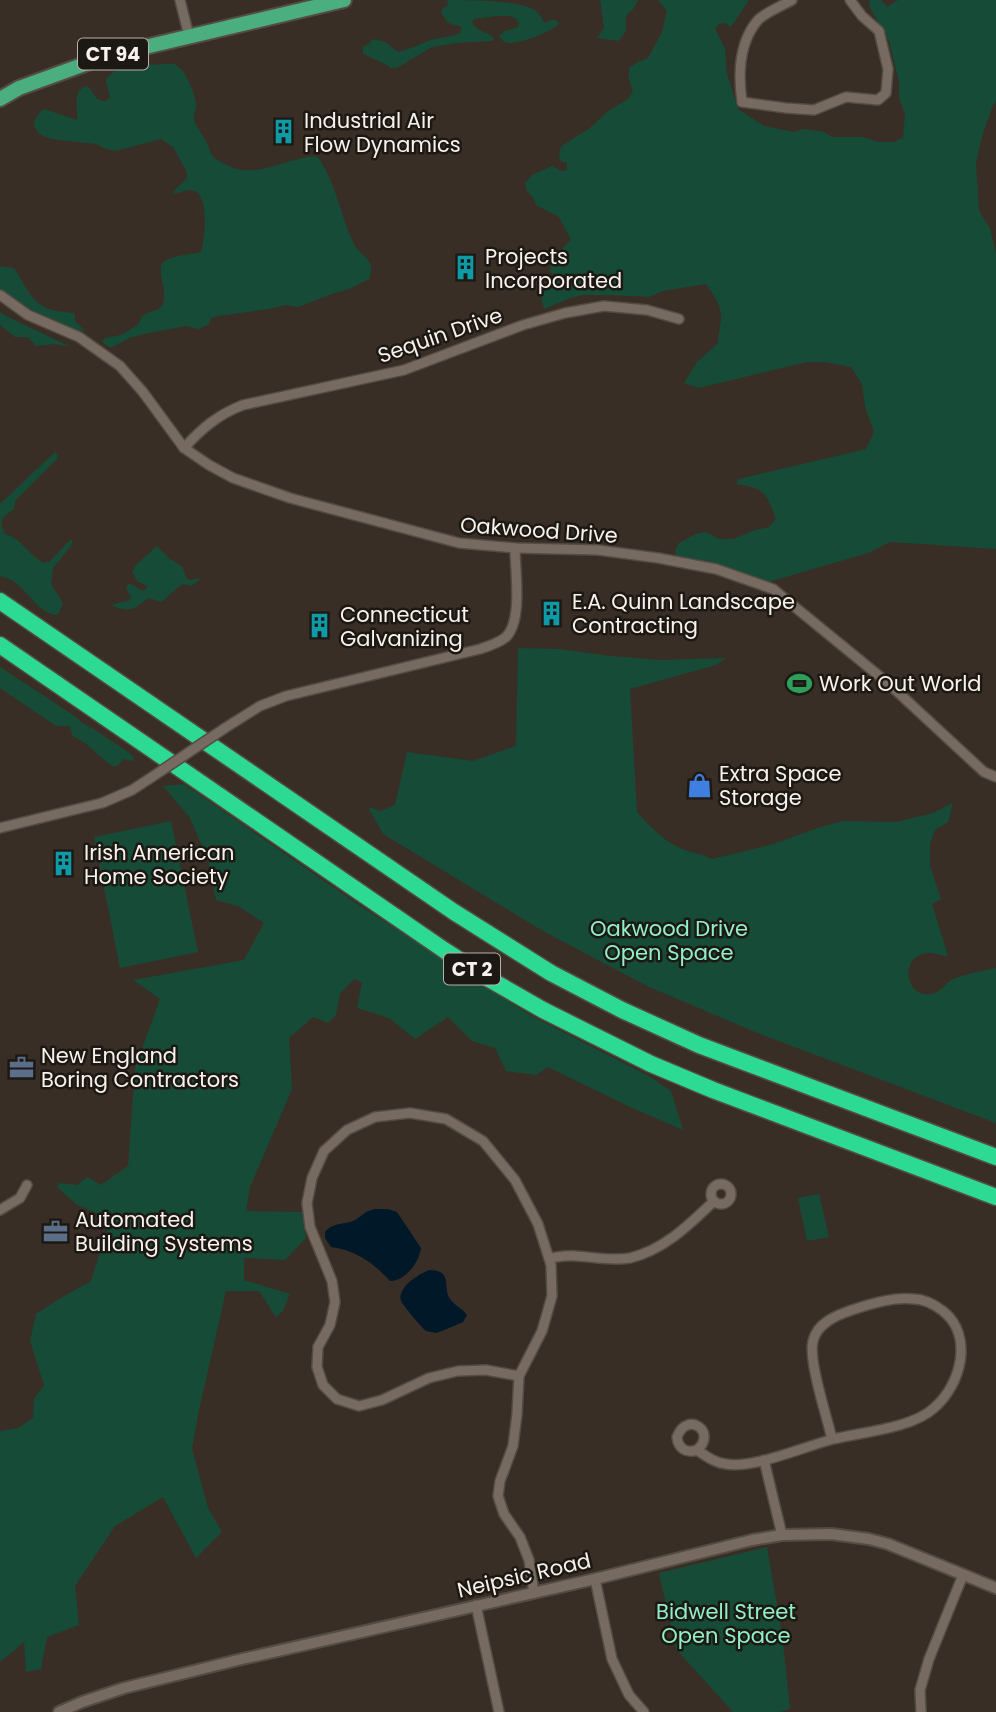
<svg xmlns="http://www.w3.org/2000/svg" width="996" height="1712" font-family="Poppins,sans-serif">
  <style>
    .green { fill: #164b37 }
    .water { fill: #001827 }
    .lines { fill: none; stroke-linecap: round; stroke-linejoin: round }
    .minor-casing { stroke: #544c43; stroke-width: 12 }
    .tertiary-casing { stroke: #544c43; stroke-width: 14 }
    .primary-casing { stroke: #544c43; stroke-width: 18 }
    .motorway-casing { stroke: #544c43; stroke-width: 19 }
    .minor { stroke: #776b61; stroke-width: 9 }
    .tertiary { stroke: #776b61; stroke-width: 10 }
    .primary { stroke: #4aae7f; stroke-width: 14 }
    .motorway { stroke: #2cda93; stroke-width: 16 }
    .minor-bridge-casing { stroke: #544c43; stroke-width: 12; stroke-linecap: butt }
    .minor-bridge { stroke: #776b61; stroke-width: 9 }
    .labels { text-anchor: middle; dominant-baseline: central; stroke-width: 5; stroke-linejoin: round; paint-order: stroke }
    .shield { fill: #1c1813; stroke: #b7b1ab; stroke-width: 2 }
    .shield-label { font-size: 19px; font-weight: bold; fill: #f9f2ec }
    .poi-label { font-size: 21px; fill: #f9f2ec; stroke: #1c1813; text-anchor: start }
    .street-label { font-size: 21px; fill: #f9f2ec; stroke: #1c1813 }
    .park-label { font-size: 21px; fill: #91eec6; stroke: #1c1813 }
  </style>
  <rect width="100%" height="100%" fill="#392e25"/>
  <g class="green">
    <path d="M447,0C471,0 516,0 535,10C540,14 541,18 545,23C550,20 556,17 559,24C551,32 520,44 508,43C503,42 502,40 499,36L505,31L518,27L519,23L515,18L510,16H497L474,19L472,22C476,31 484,31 492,36L494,39L492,41L457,43L432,47L397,68H391C383,61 372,60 363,53V47L370,43L373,39L385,42L398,52C410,49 420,44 431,40C441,37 450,38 460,33L462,27L448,23L441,13L443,8L448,5Z"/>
    <path d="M600,0H638L633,9L626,16C625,29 629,31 618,41L597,38L604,28Z"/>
    <path d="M658,0H749L731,27L724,23L719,24L715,29L725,48L727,74L738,109L764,126L794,132L804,129L824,132L832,137H863L878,142H894L903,138L905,114L899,97V82L889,41L870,8L869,0H881L887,7L898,0H996V101L993,105L982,136L976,163L979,211L990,228L996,254V549L890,542L868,553L765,583L708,561L687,559L676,555L675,550L679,543L696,534L706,532L719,539H733L755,530L769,527L776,519C766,493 765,488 736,484L739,479L866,449L874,432L865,407L862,384L851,367L825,362H807L699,388L684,383L697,362L718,343C718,334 722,320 721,314C720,303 712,293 706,284L663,291L649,297L611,295H583L570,298L544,309L539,288L544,284L560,281L557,276L550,272L552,256L558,253L571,240L559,217L536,205L532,196L527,191L525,183L532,175L552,166L561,171L567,170V163L559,160L560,149L563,145L590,128L608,111L628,99L633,91L629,80V68L638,62L648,58L662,32L667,11Z"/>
    <path d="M149,64C157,66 170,62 176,65C186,70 197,97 196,108C195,115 193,111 194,119C195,125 201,132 204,138C214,155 207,156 227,165C231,167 233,168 237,169C264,175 291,157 317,156C336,182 340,214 353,242C358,255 378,259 369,279L349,289L335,293L298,307L285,305L269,309L218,316L211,318L209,324L199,329L186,326L144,334L129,338L113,347H109L102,342L104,339C110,336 114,337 120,335C122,335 138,325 139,323C140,322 140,319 141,318C149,308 164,315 164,297C165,285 158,275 162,263C177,253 186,256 201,252C205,239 211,190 190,190C185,190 178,193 173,194L174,191L187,178V172L173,147L161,139L115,151L104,148L96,144L52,139C42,136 34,133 34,121L41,111L44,109L77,120C79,108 71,92 86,86C95,90 93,102 106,101L110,97L106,81C112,66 135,65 149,64Z"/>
    <path d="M0,266L14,268C26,286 32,306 56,311C62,312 68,312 73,313L75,315V321L85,331C65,333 21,303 2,292L0,290Z"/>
    <polygon points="0,312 8,317 71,347 55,344 36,346 28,337 15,337 0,325"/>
    <path d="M55,452L58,454L57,459L15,501L14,509L3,517L1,526L5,534C24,540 27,554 44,563L50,561L70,540H73L71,546L53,568L51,584L63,603L59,613L56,615C39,613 29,593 16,583C11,579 6,578 0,576V504Z"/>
    <path d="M157,546L170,559L182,566L187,579L191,580L199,578L200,580L191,586L184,584L181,585L161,602L149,598C132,609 134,613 112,606L114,604L130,600L131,597L126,589L128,584H131L143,591L147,588V586L137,581L132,571L137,564Z"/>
    <path d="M518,648L559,649L610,656L660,660L726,658L716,665L630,689L637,812C650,826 662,840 680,848C691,853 702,854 712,859L770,845L824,826L843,821L896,822L933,813L953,803L948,822L935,830L930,844V866L941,899L932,904L948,956C941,956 933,952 926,953C899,957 905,998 931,994C941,993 945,983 953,979C966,974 982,971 996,968V1123L755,1032L647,986L543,931L383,834L368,807L381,811L395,805L407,752L473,761L516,746Z"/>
    <polygon points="0,667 76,717 82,723 92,728 131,754 134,759 131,761 124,759 117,766 112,766 101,757 85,743 73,736 69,726 56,726 0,688"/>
    <polygon points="184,784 359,905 530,1015 649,1076 671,1091 683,1130 628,1106 548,1067 536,1075 506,1071 495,1048 472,1041 448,1017 415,1039 389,1018 357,1008 362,982 354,979 340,994 336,1015 328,1023 313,1017 289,1038 292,1089 250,1187 246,1211 302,1212 306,1238 285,1260 244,1258 244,1280 290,1294 283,1311 276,1317 259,1291 226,1291 199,1410 192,1449 208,1508 222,1532 196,1558 163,1497 115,1526 75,1586 79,1625 47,1637 41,1669 26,1672 24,1642 0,1662 0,1431 18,1428 33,1418 34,1399 44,1385 30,1341 36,1314 59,1299 91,1281 110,1219 76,1204 57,1187 59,1183 77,1185 87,1177 101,1185 128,1166 135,1068 160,999 133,980 244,960 264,923 238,906 216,900 208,860 190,818 163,786"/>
    <polygon points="171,821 198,952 120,968 94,837"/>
    <polygon points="819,1194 829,1237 807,1241 798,1198"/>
    <polygon points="767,1547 782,1634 790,1709 780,1712 733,1712 676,1649 659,1573"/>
  </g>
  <g class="water">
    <path d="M375,1209H388L397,1212L421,1248C419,1263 405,1281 390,1281C374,1263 355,1250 331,1247L325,1238V1232C333,1222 343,1225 353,1221C362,1217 362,1212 375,1209Z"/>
    <path d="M429,1270C454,1270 442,1288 450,1299C455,1306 462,1308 467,1315L463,1322L442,1331L436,1333L426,1331C421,1327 403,1305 401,1301C397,1287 419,1274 429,1270Z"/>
  </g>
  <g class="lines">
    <defs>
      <g id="minor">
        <polyline points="180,0 189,36"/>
        <path d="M792,0C782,6 766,12 758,20C739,42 738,74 742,102L786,108L814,110L846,97L878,100L886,93L888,69L879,31L862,16L850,0"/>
        <polyline points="0,295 28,315 79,337 120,366 143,392 184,448 209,465 233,478 290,498 459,543 515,548 598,550 658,558 716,569 773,589 889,684 984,772 996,777"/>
        <path d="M184,448C202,428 219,414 243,405L404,370L523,325L565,313L604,306L647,310L679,319"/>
        <path d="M225,728L260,706L286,696L480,649C489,646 499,643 506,637C523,620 515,571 515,548"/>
        <polyline points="0,828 102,803 132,790 152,777"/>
        <circle cx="721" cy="1194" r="10"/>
        <polyline points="0,1210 20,1198 27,1185"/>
        <path d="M549,1258C558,1257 567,1255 576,1256C593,1257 612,1261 630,1258C664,1250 690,1224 714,1201"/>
        <polyline points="519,1376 486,1370 458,1371 429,1378 382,1400 359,1406 337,1399 323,1385 317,1367 318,1347 330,1325 335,1302 332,1281 310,1227 307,1203 312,1178 324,1151 347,1130 375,1117 410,1113 446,1119 483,1141 515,1180 538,1224 551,1265 552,1296 542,1331 519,1376 517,1414 513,1446 500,1481 498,1496 504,1514 520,1537 529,1560 534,1593"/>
        <path d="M697,1450C718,1432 687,1410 677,1437C678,1448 686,1454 697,1450C706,1456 715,1463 726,1464C754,1469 805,1446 834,1439C862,1432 913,1428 934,1408C961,1385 974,1336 943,1311C935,1305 925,1299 914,1299C893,1297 873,1303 852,1310C837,1315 817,1323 813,1341C808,1360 827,1417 832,1439"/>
        <polyline points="764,1460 782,1535"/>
        <polyline points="595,1579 612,1659 629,1695 644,1712"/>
        <polyline points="476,1605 499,1712"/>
        <polyline points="921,1712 920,1690 929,1659 963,1575"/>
      </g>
      <polyline id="tertiary" points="59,1712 82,1702 124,1688 242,1659 595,1579 752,1540 782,1535 831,1534 869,1539 888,1544 996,1588"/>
      <polyline id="primary" points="0,99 19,88 107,56 344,0"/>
      <g id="motorway">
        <polyline points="0,601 454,912 551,973 622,1010 699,1045 996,1157"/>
        <polyline points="0,645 444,950 489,979 543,1010 651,1064 713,1090 996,1197"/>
      </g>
    </defs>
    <use href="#minor" class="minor-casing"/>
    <use href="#tertiary" class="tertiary-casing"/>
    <use href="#primary" class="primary-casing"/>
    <use href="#motorway" class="motorway-casing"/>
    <use href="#minor" class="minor"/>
    <use href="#tertiary" class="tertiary"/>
    <use href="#primary" class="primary"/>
    <use href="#motorway" class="motorway"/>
    <defs>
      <polyline id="minor-bridge" points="152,777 225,728"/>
    </defs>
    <use href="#minor-bridge" class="minor-bridge-casing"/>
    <use href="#minor-bridge" class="minor-bridge"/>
  </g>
  <defs>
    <symbol id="building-bare" viewBox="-9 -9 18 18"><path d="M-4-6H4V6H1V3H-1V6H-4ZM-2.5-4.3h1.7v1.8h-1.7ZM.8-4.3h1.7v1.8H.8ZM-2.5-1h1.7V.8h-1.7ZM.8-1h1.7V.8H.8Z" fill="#0f9aa8" stroke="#1c1813" stroke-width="2.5" paint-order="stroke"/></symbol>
    <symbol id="stadium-bare" viewBox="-9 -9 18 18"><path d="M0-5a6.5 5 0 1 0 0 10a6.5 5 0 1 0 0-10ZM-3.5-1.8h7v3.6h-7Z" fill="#2e9e5b" stroke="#1c1813" stroke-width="2.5" paint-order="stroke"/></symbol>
    <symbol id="shop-bare" viewBox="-9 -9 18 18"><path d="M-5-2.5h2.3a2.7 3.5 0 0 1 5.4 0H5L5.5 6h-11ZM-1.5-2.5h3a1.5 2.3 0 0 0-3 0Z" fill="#3f7fe0" stroke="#1c1813" stroke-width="2.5" paint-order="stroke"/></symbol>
    <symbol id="office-bare" viewBox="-9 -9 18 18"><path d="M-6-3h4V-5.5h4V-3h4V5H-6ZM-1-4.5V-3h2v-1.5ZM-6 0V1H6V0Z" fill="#5c6f8a" stroke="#1c1813" stroke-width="2.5" paint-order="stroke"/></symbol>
  </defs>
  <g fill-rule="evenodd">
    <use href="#building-bare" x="266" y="114" width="35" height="35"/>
    <use href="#building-bare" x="448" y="250" width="35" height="35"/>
    <use href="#building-bare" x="534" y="596" width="35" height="35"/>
    <use href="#building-bare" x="302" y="608" width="35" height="35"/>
    <use href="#stadium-bare" x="782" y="666" width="35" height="35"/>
    <use href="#shop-bare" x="682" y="768" width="35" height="35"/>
    <use href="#building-bare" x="46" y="846" width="35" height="35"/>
    <use href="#office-bare" x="4" y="1050" width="35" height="35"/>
    <use href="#office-bare" x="38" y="1214" width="35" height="35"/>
  </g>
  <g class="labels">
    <g class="shield">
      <rect x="78" y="38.5" width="70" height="31" rx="5"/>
      <rect x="444" y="953.5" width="56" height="31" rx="5"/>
    </g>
    <g class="shield-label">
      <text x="113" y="54">CT 94</text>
      <text x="472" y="969">CT 2</text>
    </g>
    <g class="poi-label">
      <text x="304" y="120">Industrial Air<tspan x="304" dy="24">Flow Dynamics</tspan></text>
      <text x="485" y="256">Projects<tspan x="485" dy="24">Incorporated</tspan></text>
      <text x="572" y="601">E.A. Quinn Landscape<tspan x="572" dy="24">Contracting</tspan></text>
      <text x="340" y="614">Connecticut<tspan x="340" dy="24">Galvanizing</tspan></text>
      <text x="819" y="683">Work Out World</text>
      <text x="719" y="773">Extra Space<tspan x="719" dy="24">Storage</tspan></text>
      <text x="84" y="852">Irish American<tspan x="84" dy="24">Home Society</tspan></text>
      <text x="41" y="1055">New England<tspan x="41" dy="24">Boring Contractors</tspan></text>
      <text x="75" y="1219">Automated<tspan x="75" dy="24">Building Systems</tspan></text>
    </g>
    <g class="street-label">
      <text transform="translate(440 335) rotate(-19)">Sequin Drive</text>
      <text transform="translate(539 530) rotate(4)">Oakwood Drive</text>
      <text transform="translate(524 1575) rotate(-13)">Neipsic Road</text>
    </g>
    <g class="park-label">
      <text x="669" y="928">Oakwood Drive<tspan x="669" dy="24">Open Space</tspan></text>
      <text x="726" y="1611">Bidwell Street<tspan x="726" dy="24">Open Space</tspan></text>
    </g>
  </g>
</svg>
